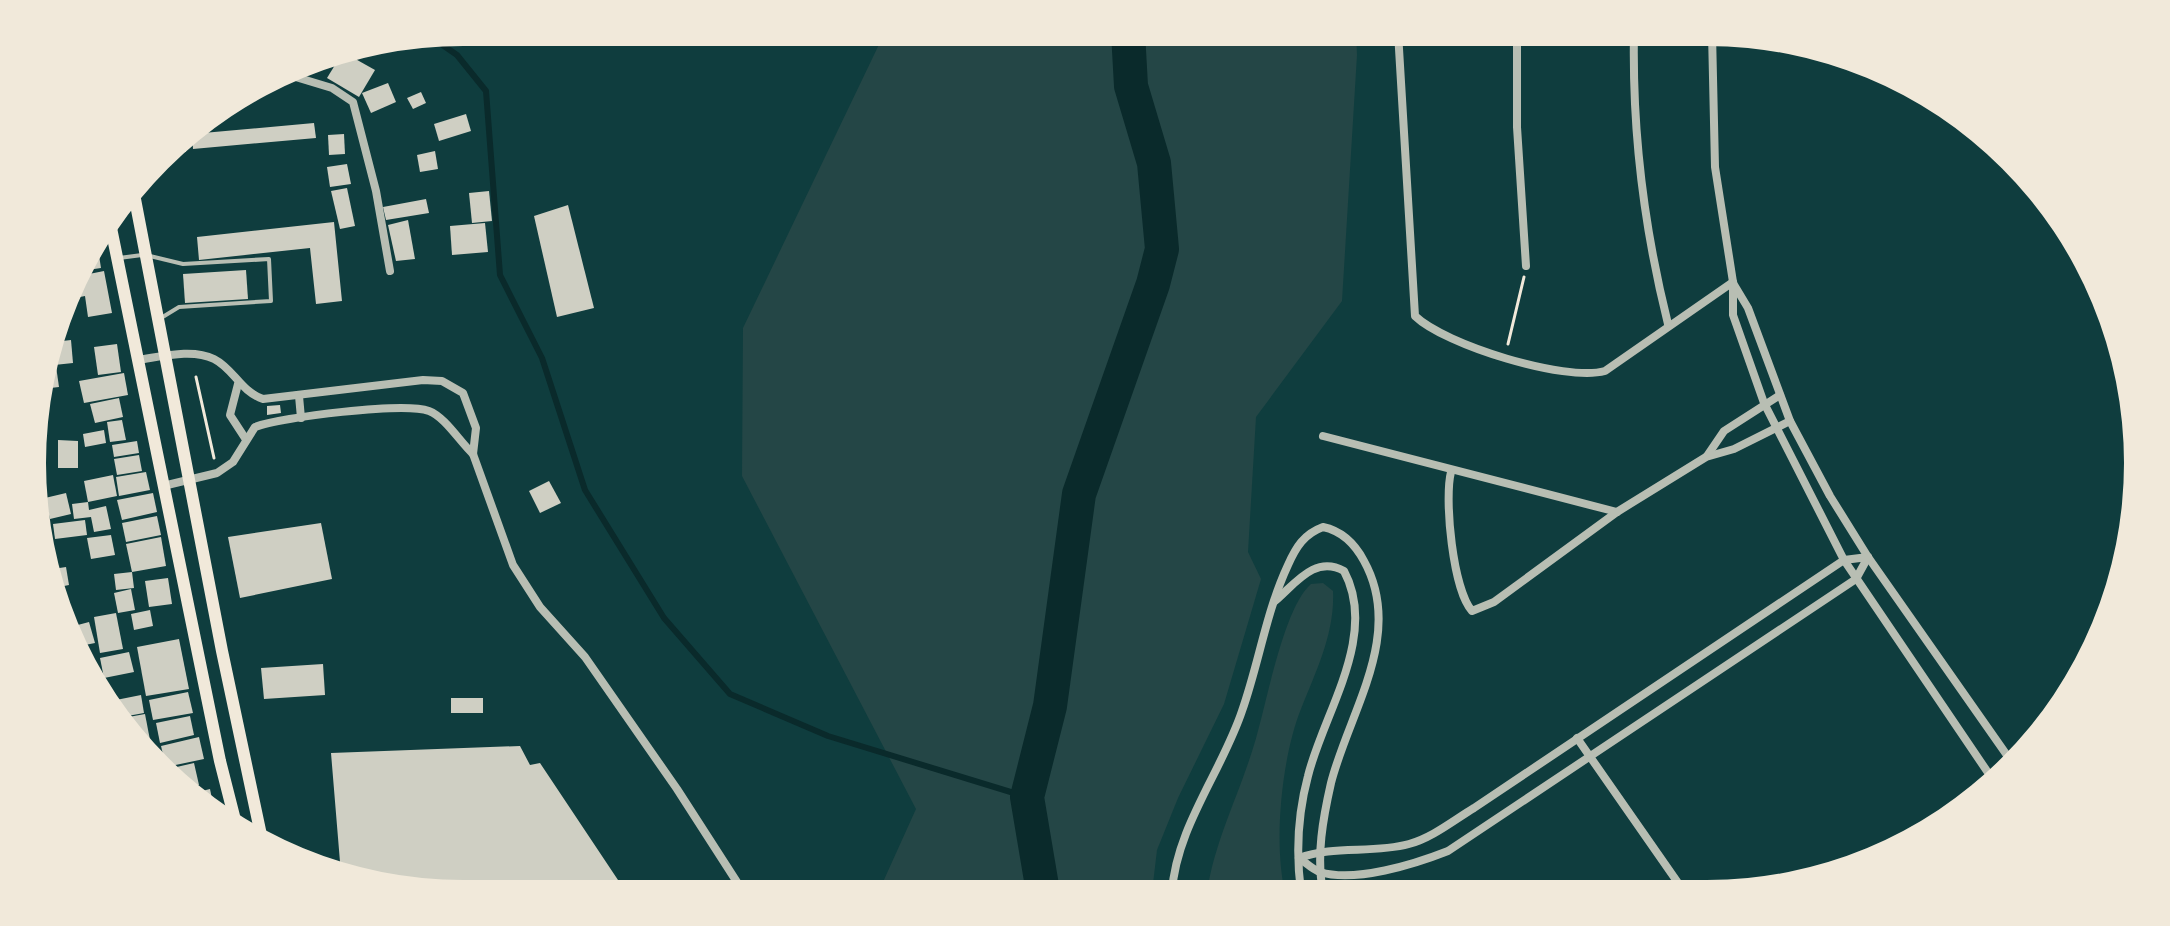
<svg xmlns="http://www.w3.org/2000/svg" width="2170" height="926" font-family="Signika,sans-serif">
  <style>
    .green { fill: #244646 }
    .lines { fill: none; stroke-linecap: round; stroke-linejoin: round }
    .stream { stroke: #0a2a2b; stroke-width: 6 }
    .river { stroke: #0a2a2b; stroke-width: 34 }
    .building { fill: #cfcfc3 }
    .path { stroke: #f1e9da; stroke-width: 3 }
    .service { stroke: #b8beb3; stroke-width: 4 }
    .minor { stroke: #b8beb3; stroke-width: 8 }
    .primary { stroke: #f1e9da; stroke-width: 12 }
  </style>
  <rect width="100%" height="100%" fill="#0f3d3e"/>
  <g class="green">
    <polygon points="885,32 1356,32 1357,55 1342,301 1256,417 1248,552 1261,579 1224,704 1178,798 1157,850 1152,892 878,893 916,809 742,476 743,328"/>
    <path d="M1323,583L1333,591C1335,633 1316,671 1301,709C1282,756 1273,842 1285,892H1207C1215,840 1239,795 1254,745C1266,707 1283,608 1311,584Z"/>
  </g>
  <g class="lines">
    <polyline class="stream" points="431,37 457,55 486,91 500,275 542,358 585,490 664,618 730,694 828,736 1027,797"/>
    <polyline class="river" points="1043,892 1027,797 1050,706 1079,494 1153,284 1162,249 1154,163 1131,86 1128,32"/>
  </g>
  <g class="building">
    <polygon points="343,52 375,70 359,97 327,78"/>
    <polygon points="388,83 396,102 371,113 362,93"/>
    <polygon points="421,92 426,103 413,109 407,98"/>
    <polygon points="466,114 471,131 439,141 434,124"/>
    <polygon points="314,123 316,138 193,149 192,134"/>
    <polygon points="344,134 345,154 329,155 328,135"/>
    <polygon points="186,135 186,152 169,151 179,139"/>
    <polygon points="435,151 438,169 420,172 417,155"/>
    <polygon points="347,164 351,184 330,187 327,167"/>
    <polygon points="347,188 355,226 340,229 331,191"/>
    <polygon points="489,191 492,221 472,223 469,193"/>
    <polygon points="426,199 429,213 386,220 383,207"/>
    <polygon points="568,205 594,308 557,317 534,216"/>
    <polygon points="408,220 415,259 396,261 388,225"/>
    <polygon points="334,222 342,301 316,304 310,248 199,260 197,237"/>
    <polygon points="485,223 488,252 452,255 450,226"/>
    <polygon points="98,249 101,268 81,271 89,250"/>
    <polygon points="246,270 248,299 185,303 183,274"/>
    <polygon points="104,271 112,313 88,317 85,296 80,297 77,282 79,276"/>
    <polygon points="71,340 73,363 45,366 54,342"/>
    <polygon points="117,344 121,372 98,375 94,347"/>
    <polygon points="56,366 59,387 42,389 41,378 44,368"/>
    <polygon points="124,373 128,395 84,403 79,381"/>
    <polygon points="119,398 123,417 95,423 90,404"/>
    <polygon points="280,405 281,413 267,415 267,406"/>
    <polygon points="122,420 126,440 110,442 107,422"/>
    <polygon points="104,430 106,443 85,447 83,434"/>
    <polygon points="58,440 78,441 78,468 58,468"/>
    <polygon points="137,441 139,453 114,457 112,445"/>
    <polygon points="139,455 142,471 117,475 114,459"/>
    <polygon points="146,472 150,490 119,496 116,477"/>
    <polygon points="113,475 117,496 88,502 84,481"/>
    <polygon points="549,481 561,503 540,513 529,491"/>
    <polygon points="66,493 71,514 50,519 45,498"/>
    <polygon points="153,493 157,512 122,520 117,500"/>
    <polygon points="88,502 89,510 106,506 111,529 94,532 91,517 74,519 72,504"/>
    <polygon points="157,516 161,535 126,542 122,523"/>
    <polygon points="85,520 87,535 55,539 53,524"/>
    <polygon points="321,523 332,579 240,598 228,537"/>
    <polygon points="111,535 115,555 91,559 87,538"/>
    <polygon points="161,537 166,566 132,572 126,544"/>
    <polygon points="66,567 69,585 59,587 53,569"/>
    <polygon points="132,572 134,588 116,590 114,574"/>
    <polygon points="168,578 172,604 149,607 145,581"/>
    <polygon points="131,589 135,610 118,613 114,593"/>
    <polygon points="150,610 153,626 134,630 131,614"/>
    <polygon points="116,613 123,649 100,653 94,617"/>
    <polygon points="89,622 95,643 80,646 74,626"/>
    <polygon points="179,639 189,689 146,696 137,647"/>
    <polygon points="129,652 134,672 104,678 100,658"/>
    <polygon points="323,664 325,695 264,699 261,668"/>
    <polygon points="188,692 193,713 153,720 149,700"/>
    <polygon points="141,695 144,713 122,717 112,706 111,701"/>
    <rect x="451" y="698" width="32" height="15"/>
    <polygon points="145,714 150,740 142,742 123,718"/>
    <polygon points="190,716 194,735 160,743 156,723"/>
    <polygon points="199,737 204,759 166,767 161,746"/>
    <polygon points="520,746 530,765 540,763 620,883 463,894 341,874 331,753"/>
    <polygon points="194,763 199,785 183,789 168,769"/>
    <polygon points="210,789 213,804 190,794"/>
  </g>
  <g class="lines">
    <g class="path">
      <polyline points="1508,344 1524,277"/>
      <polyline points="196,377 214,458"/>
    </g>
    <g class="service">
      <polyline points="150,256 183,264 269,259 271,301 179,307 161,318"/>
      <polyline points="119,258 142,255"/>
    </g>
    <g class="minor">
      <path d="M1398,32L1415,316C1445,345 1565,382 1605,371L1733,282"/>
      <polyline points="1517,32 1517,127 1526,266"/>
      <path d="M1634,32C1632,131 1644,228 1668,324"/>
      <polyline points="1712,33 1715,167 1733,282 1733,315 1764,403 1844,560 1993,780"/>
      <polyline points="289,75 332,88 353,102 376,191 390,271"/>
      <polyline points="1733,283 1748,308 1790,421 1830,496 1868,557 2011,761"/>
      <path d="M137,360C160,357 192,348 214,359C234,369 240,391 263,399L423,380L442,381L463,393L476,428L473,454L513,565L540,607L585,657L677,789L744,893"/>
      <polyline points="238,384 230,415 245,438"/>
      <polyline points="299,396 301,418"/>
      <polyline points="1323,436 1617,512"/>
      <polyline points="1707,456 1724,431 1780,395"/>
      <path d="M1451,472C1444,499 1453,590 1472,611L1494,602L1617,512L1706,457L1734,449L1790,421"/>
      <path d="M163,486L217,473L233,462L255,427C281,417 404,402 429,411C445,417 460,442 473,454"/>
      <path d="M1275,601C1296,583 1315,555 1344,571C1379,636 1323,714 1308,776C1298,813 1296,854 1301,892"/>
      <polyline points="1577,738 1683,890"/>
      <path d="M1299,858C1305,862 1313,870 1320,872C1355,883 1415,864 1448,851L1856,579L1868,557"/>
      <path d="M1299,858C1334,845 1372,854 1409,844C1432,838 1454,820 1474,808L1844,560L1868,557"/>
      <path d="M1172,892C1176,828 1222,771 1242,711C1259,663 1266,612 1288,565C1296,547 1304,534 1323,527C1342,531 1355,544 1364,561C1405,635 1349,712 1331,783C1323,818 1316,856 1323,892"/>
    </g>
    <g class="primary">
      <polyline points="134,194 222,651 261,835"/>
      <polyline points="110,223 220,761 235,820"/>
    </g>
  </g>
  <path d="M0 0H2170V926H0ZM463 46H1707A417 417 0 0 1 2124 463V463A417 417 0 0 1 1707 880H463A417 417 0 0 1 46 463V463A417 417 0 0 1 463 46Z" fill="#f1e9da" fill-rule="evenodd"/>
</svg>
